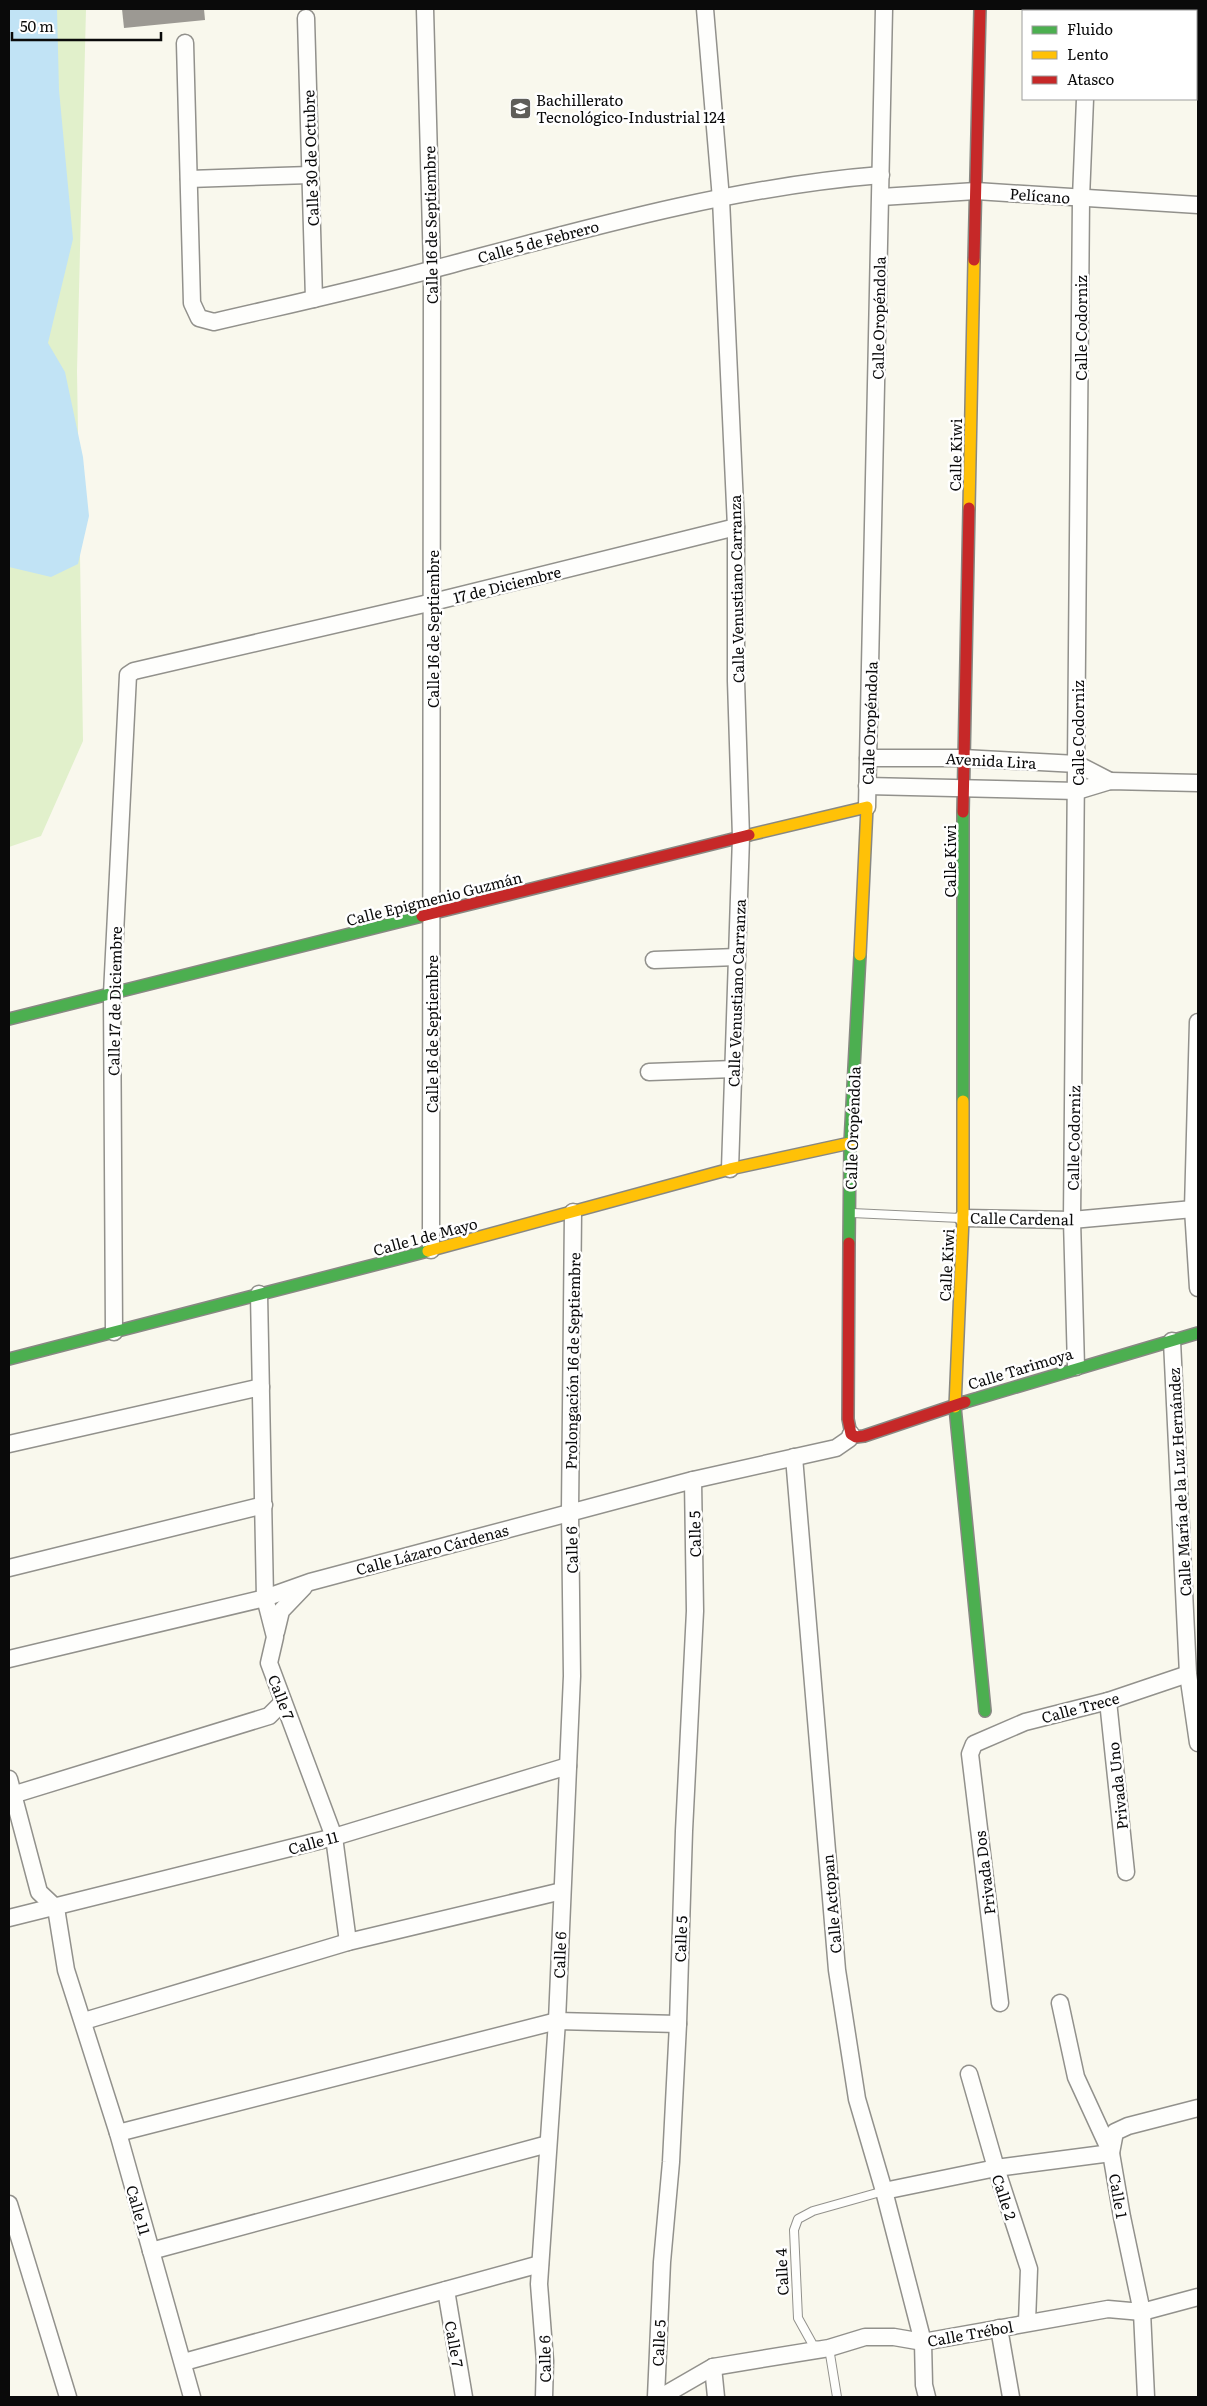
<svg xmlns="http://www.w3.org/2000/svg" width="1207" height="2406" font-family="Literata,serif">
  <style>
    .green { fill: #e1f0cb }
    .water { fill: #c1e3f5 }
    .building { fill: #9c9993 }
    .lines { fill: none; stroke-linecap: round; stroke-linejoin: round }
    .lane-casing { stroke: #92918c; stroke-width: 10 }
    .street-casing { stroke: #92918c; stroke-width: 19 }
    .fast-casing { stroke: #888883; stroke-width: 14 }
    .slow-casing { stroke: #888883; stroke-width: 14 }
    .jam-casing { stroke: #888883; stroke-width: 14 }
    .lane { stroke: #fefefc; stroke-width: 8 }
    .street { stroke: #fefefc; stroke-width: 16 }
    .fast { stroke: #4caf50; stroke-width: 11 }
    .slow { stroke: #ffc107; stroke-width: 11 }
    .jam { stroke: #c62828; stroke-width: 11 }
    .labels { text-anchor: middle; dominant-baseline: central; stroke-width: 5; stroke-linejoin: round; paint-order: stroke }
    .poi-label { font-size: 15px; fill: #0a0a0a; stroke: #fff; text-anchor: start }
    .street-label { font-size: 15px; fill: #0a0a0a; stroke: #fff }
  </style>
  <rect width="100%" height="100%" fill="#f9f8ed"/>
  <polygon class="green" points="9,9 86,9 77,371 83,741 41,836 9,847"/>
  <polygon class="water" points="9,9 57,9 59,90 73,239 48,343 65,372 83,457 89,516 78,564 51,577 9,567"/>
  <polygon class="building" points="122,9 204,9 205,20 124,28"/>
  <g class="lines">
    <defs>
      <g id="lane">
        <polyline points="852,1213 960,1218"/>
        <polyline points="837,2397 829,2348 813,2345 798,2318 794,2230 798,2219 813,2211 884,2191"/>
      </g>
      <g id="street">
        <polyline points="425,9 432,270 431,1250"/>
        <polyline points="705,9 721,199 736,527 736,681 741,837 730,1169"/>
        <polyline points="1089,11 1089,9"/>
        <polyline points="306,18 314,299"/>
        <path d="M185,43L192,303L199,318L214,322C287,305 361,289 434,269C581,230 729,187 881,175"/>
        <polyline points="189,179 310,175"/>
        <polyline points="881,197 976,191 1198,205"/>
        <polyline points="868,758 963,758 1077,764 1110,781"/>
        <polyline points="867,786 1077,791 1110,781 1198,783"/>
        <polyline points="867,807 884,9"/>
        <polyline points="654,960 737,957"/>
        <polyline points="1198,1022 1193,1209 1198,1288"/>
        <polyline points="649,1072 734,1069"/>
        <polyline points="963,1218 1072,1220 1193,1209"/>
        <polyline points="259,1294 265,1598 275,1637 269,1663 334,1837 348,1942"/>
        <polyline points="114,1332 112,994 128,675 134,671 433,602 736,527"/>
        <polyline points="1172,1341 1188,1674 1198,1743"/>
        <polyline points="1076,1367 1072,1220 1081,198 1085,99"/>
        <polyline points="9,1444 261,1387"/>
        <polyline points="794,1457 837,1970 857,2099 884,2191 923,2342 924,2385 927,2397"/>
        <polyline points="9,1568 264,1505"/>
        <polyline points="276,1632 281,1611 304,1587"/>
        <polyline points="9,1659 265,1598 310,1582 693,1480 836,1448 849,1439 851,1434"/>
        <polyline points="1108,1701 1126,1872"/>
        <polyline points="9,1779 39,1892 56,1908 66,1970 118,2133 192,2397"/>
        <polyline points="9,1796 269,1716 283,1702"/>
        <polyline points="9,1918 334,1837 568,1766"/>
        <polyline points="1000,2003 970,1754 974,1744 1025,1722 1108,1701 1188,1674"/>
        <polyline points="1060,2003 1076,2077 1111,2153 1122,2217 1142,2312 1146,2397"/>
        <polyline points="84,2021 348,1942 562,1891"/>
        <polyline points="969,2074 996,2168 1029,2269 1027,2322"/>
        <polyline points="118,2133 557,2021 678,2024"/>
        <polyline points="884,2191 996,2168 1111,2153 1115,2132 1128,2126 1198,2108"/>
        <polyline points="9,2204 68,2397"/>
        <polyline points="151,2251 548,2144"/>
        <polyline points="446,2290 464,2397"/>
        <polyline points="999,2328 1011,2397"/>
        <polyline points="184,2362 540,2264"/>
        <polyline points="713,2367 716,2397"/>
        <polyline points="544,2397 545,2361 539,2284 557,2021 572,1676 570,1511 573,1212"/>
        <polyline points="656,2397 662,2262 671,2162 678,2024 684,1831 695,1611 693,1480"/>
        <polyline points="661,2397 713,2367 829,2348 865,2337 894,2337 923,2342 1108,2309 1142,2312 1198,2297"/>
      </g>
      <g id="fast">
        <polyline points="963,812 963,1101"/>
        <polyline points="9,1019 422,916"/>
        <polyline points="849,1243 850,1143 860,955"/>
        <polyline points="9,1359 428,1251"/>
        <polyline points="965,1402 1198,1333"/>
        <polyline points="955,1407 985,1711"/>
      </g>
      <g id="slow">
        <polyline points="969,508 974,260"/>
        <polyline points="749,835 867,807 860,955"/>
        <polyline points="428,1251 730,1169 850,1143"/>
        <polyline points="955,1407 963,1218 963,1101"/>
      </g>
      <g id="jam">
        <polyline points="974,260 980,9"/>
        <polyline points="963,812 969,508"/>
        <polyline points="422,916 749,835"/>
        <polyline points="849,1243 848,1419 851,1434 856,1437 864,1436 965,1402"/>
      </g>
    </defs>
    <use href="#lane" class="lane-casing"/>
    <use href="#street" class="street-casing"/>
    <use href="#fast" class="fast-casing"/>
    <use href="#slow" class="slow-casing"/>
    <use href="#jam" class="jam-casing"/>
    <use href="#lane" class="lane"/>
    <use href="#street" class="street"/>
    <use href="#fast" class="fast"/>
    <use href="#slow" class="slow"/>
    <use href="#jam" class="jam"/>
  </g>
  <defs>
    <symbol id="school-square" viewBox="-11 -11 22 22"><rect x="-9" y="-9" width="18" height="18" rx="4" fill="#5e5d59" stroke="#fff"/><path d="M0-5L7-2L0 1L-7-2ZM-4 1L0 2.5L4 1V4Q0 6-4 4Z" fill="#fff"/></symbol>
  </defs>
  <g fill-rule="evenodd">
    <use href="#school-square" x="508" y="96" width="25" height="25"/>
  </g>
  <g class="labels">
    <g class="poi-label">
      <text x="536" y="99">Bachillerato<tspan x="536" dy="17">Tecnológico-Industrial 124</tspan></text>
    </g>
    <g class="street-label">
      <text transform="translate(310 158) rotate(-92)">Calle 30 de Octubre</text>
      <text transform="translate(1040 195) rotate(4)">Pelícano</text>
      <text transform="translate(430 225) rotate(-91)">Calle 16 de Septiembre</text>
      <text transform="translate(538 241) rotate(-15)">Calle 5 de Febrero</text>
      <text transform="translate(878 318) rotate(-89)">Calle Oropéndola</text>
      <text transform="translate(1080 328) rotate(-90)">Calle Codorniz</text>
      <text transform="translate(955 455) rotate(-89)">Calle Kiwi</text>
      <text transform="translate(507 584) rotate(-14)">17 de Diciembre</text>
      <text transform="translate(736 589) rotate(-91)">Calle Venustiano Carranza</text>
      <text transform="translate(432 629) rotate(-90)">Calle 16 de Septiembre</text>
      <text transform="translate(869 723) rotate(-88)">Calle Oropéndola</text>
      <text transform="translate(1077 733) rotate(-90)">Calle Codorniz</text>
      <text transform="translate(991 760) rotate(3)">Avenida Lira</text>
      <text transform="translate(949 861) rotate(-90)">Calle Kiwi</text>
      <text transform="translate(434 898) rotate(-14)">Calle Epigmenio Guzmán</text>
      <text transform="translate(736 993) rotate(-88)">Calle Venustiano Carranza</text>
      <text transform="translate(114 1001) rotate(-89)">Calle 17 de Diciembre</text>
      <text transform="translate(431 1034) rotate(-90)">Calle 16 de Septiembre</text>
      <text transform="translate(852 1128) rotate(-88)">Calle Oropéndola</text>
      <text transform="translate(1073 1138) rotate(-89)">Calle Codorniz</text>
      <text transform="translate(1022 1218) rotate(1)">Calle Cardenal</text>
      <text transform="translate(425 1236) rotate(-15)">Calle 1 de Mayo</text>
      <text transform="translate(946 1265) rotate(-87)">Calle Kiwi</text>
      <text transform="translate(572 1361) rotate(-89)">Prolongación 16 de Septiembre</text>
      <text transform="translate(1020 1368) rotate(-17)">Calle Tarimoya</text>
      <text transform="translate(1179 1482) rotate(-93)">Calle María de la Luz Hernández</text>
      <text transform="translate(694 1534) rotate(-91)">Calle 5</text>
      <text transform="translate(432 1549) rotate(-15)">Calle Lázaro Cárdenas</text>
      <text transform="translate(571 1550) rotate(-91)">Calle 6</text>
      <text transform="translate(282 1697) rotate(69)">Calle 7</text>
      <text transform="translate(1080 1707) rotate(-15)">Calle Trece</text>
      <text transform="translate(1117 1786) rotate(-96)">Privada Uno</text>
      <text transform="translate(313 1842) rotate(-15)">Calle 11</text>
      <text transform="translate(984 1873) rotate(-97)">Privada Dos</text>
      <text transform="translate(831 1904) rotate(-95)">Calle Actopan</text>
      <text transform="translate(680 1939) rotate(-88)">Calle 5</text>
      <text transform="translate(559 1955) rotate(-88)">Calle 6</text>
      <text transform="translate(1119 2196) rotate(80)">Calle 1</text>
      <text transform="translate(1005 2197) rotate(72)">Calle 2</text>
      <text transform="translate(139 2210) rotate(74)">Calle 11</text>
      <text transform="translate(781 2272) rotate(-93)">Calle 4</text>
      <text transform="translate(970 2333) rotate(-10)">Calle Trébol</text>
      <text transform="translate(658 2343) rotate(-87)">Calle 5</text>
      <text transform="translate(455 2344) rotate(80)">Calle 7</text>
      <text transform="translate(544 2359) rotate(-91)">Calle 6</text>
    </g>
  </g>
  <rect width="1207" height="2406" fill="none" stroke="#0a0a0a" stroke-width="20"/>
  <rect x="1022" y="10" width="175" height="90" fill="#ffffff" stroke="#9d9d9d"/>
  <rect x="1032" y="26" width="25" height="8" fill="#4caf50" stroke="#9d9d9d"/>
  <text x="1067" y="35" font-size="15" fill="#0a0a0a">Fluido</text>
  <rect x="1032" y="51" width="25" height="8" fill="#ffc107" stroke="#9d9d9d"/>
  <text x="1067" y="60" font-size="15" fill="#0a0a0a">Lento</text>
  <rect x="1032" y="76" width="25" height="8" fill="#c62828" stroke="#9d9d9d"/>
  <text x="1067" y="85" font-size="15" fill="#0a0a0a">Atasco</text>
  <path d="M12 32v8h149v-8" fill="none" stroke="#0a0a0a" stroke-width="2.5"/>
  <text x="20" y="32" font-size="15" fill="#0a0a0a" stroke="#ffffff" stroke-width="4" paint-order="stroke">50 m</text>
</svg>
